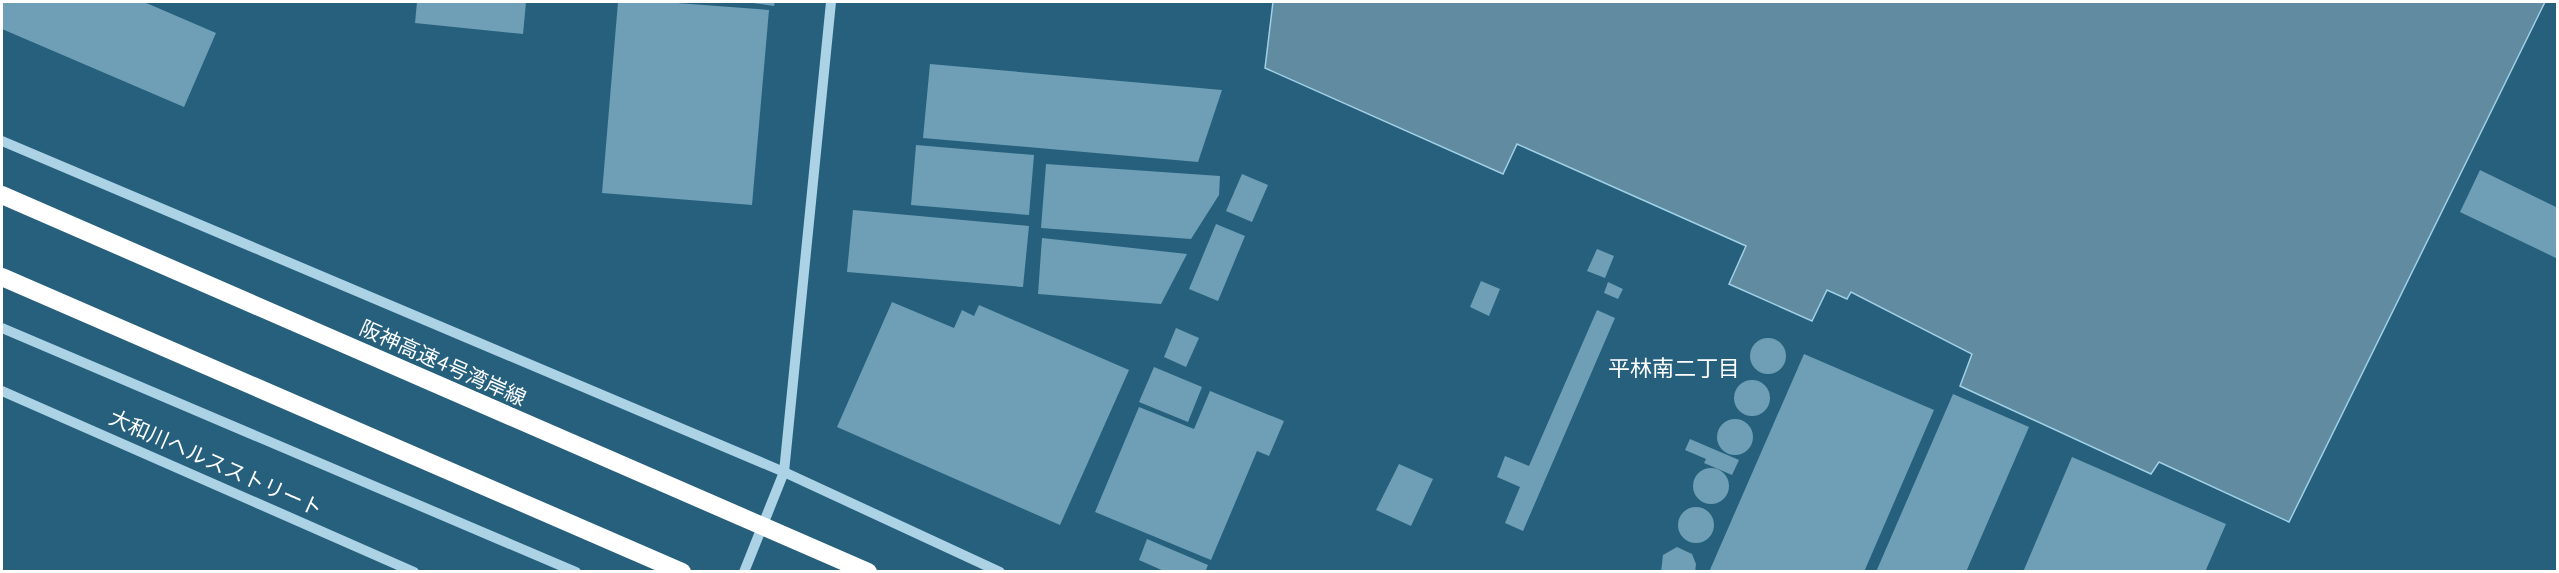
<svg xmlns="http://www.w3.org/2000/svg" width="2559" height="573" font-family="'PT Sans','Noto Sans JP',sans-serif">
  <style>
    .water { fill: #618ba0; stroke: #9fd0e6; stroke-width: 1.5 }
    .building { fill: #6e9fb6 }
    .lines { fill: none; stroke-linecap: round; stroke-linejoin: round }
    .minor { stroke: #abd2e5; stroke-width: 10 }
    .highway { stroke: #fff; stroke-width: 18 }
    .highway-bridge { stroke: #fff; stroke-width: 18 }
    .labels { text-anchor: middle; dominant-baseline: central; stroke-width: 6; stroke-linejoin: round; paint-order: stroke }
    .street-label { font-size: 21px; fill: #fff; stroke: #26607d }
    .neighbourhood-label { font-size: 22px; fill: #fff; stroke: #26607d }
  </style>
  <rect width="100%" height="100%" fill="#26607d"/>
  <polygon class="water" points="1273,2 2545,2 2289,522 2159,462 2151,474 1960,386 1972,354 1851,292 1847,299 1827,290 1812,321 1729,284 1746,246 1517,144 1503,174 1265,68"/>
  <g class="building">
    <polygon points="2,2 144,2 216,33 184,107 2,29"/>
    <polygon points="417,2 526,2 523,34 415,23"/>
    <polygon points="618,2 664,2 769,10 752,205 602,193"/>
    <polygon points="745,2 775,2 774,6"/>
    <polygon points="930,64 1222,90 1198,162 923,138"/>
    <polygon points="916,145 1034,155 1029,215 911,205"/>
    <polygon points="1046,164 1220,176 1219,195 1191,239 1041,228"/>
    <polygon points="2480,170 2558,208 2558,259 2460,212"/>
    <polygon points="1242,174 1268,185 1252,222 1226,211"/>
    <polygon points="853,210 1029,226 1023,287 847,272"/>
    <polygon points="1216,224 1245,236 1218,301 1189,289"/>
    <polygon points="1042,238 1187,254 1161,304 1038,294"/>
    <polygon points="1597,249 1614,256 1605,278 1587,271"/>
    <polygon points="1481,281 1500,289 1489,316 1470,307"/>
    <polygon points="1608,282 1623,289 1618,299 1604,293"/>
    <polygon points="892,302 954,328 962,310 974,316 979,305 1129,370 1060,525 837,427"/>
    <polygon points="1597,310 1615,318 1523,531 1505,523 1520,487 1497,477 1505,456 1529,466"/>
    <polygon points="1176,328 1199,338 1186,367 1164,357"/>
    <circle cx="1768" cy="356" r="18"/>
    <polygon points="1804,354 1934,410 1864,572 1709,572"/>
    <polygon points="1154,367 1202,387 1188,422 1139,402"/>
    <circle cx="1752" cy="398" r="18"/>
    <polygon points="1210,391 1284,421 1269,456 1257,451 1211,560 1095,512 1139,407 1194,429"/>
    <polygon points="1953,394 2029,427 1966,572 1876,572"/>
    <circle cx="1735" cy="437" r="18"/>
    <polygon points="1690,439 1739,460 1732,475 1704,463 1706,459 1685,450"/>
    <polygon points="2072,457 2226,524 2205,572 2023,572"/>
    <polygon points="1399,464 1433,479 1411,526 1376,510"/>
    <circle cx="1711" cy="486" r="18"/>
    <circle cx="1696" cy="525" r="18"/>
    <polygon points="1147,539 1208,565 1205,572 1166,572 1139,560"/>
    <polygon points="1677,547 1692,554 1696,564 1695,572 1661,572 1663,555"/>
  </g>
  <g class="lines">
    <g class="minor">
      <polyline points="2,141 784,472 1000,572"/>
      <polyline points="2,328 576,572"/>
      <polyline points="2,391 414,572"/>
      <polyline points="744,572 784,472 831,2"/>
    </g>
    <polyline class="highway" points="2,277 682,572"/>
    <polyline class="highway-bridge" points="2,195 868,572"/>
  </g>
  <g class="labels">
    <g class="street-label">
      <text transform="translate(443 363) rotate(24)">阪神高速4号湾岸線</text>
      <text transform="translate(216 463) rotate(24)">大和川ヘルスストリート</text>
    </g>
    <g class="neighbourhood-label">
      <text x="1674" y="368">平林南二丁目</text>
    </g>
  </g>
  <rect width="2559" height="573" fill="none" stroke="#ffffff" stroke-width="6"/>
</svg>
